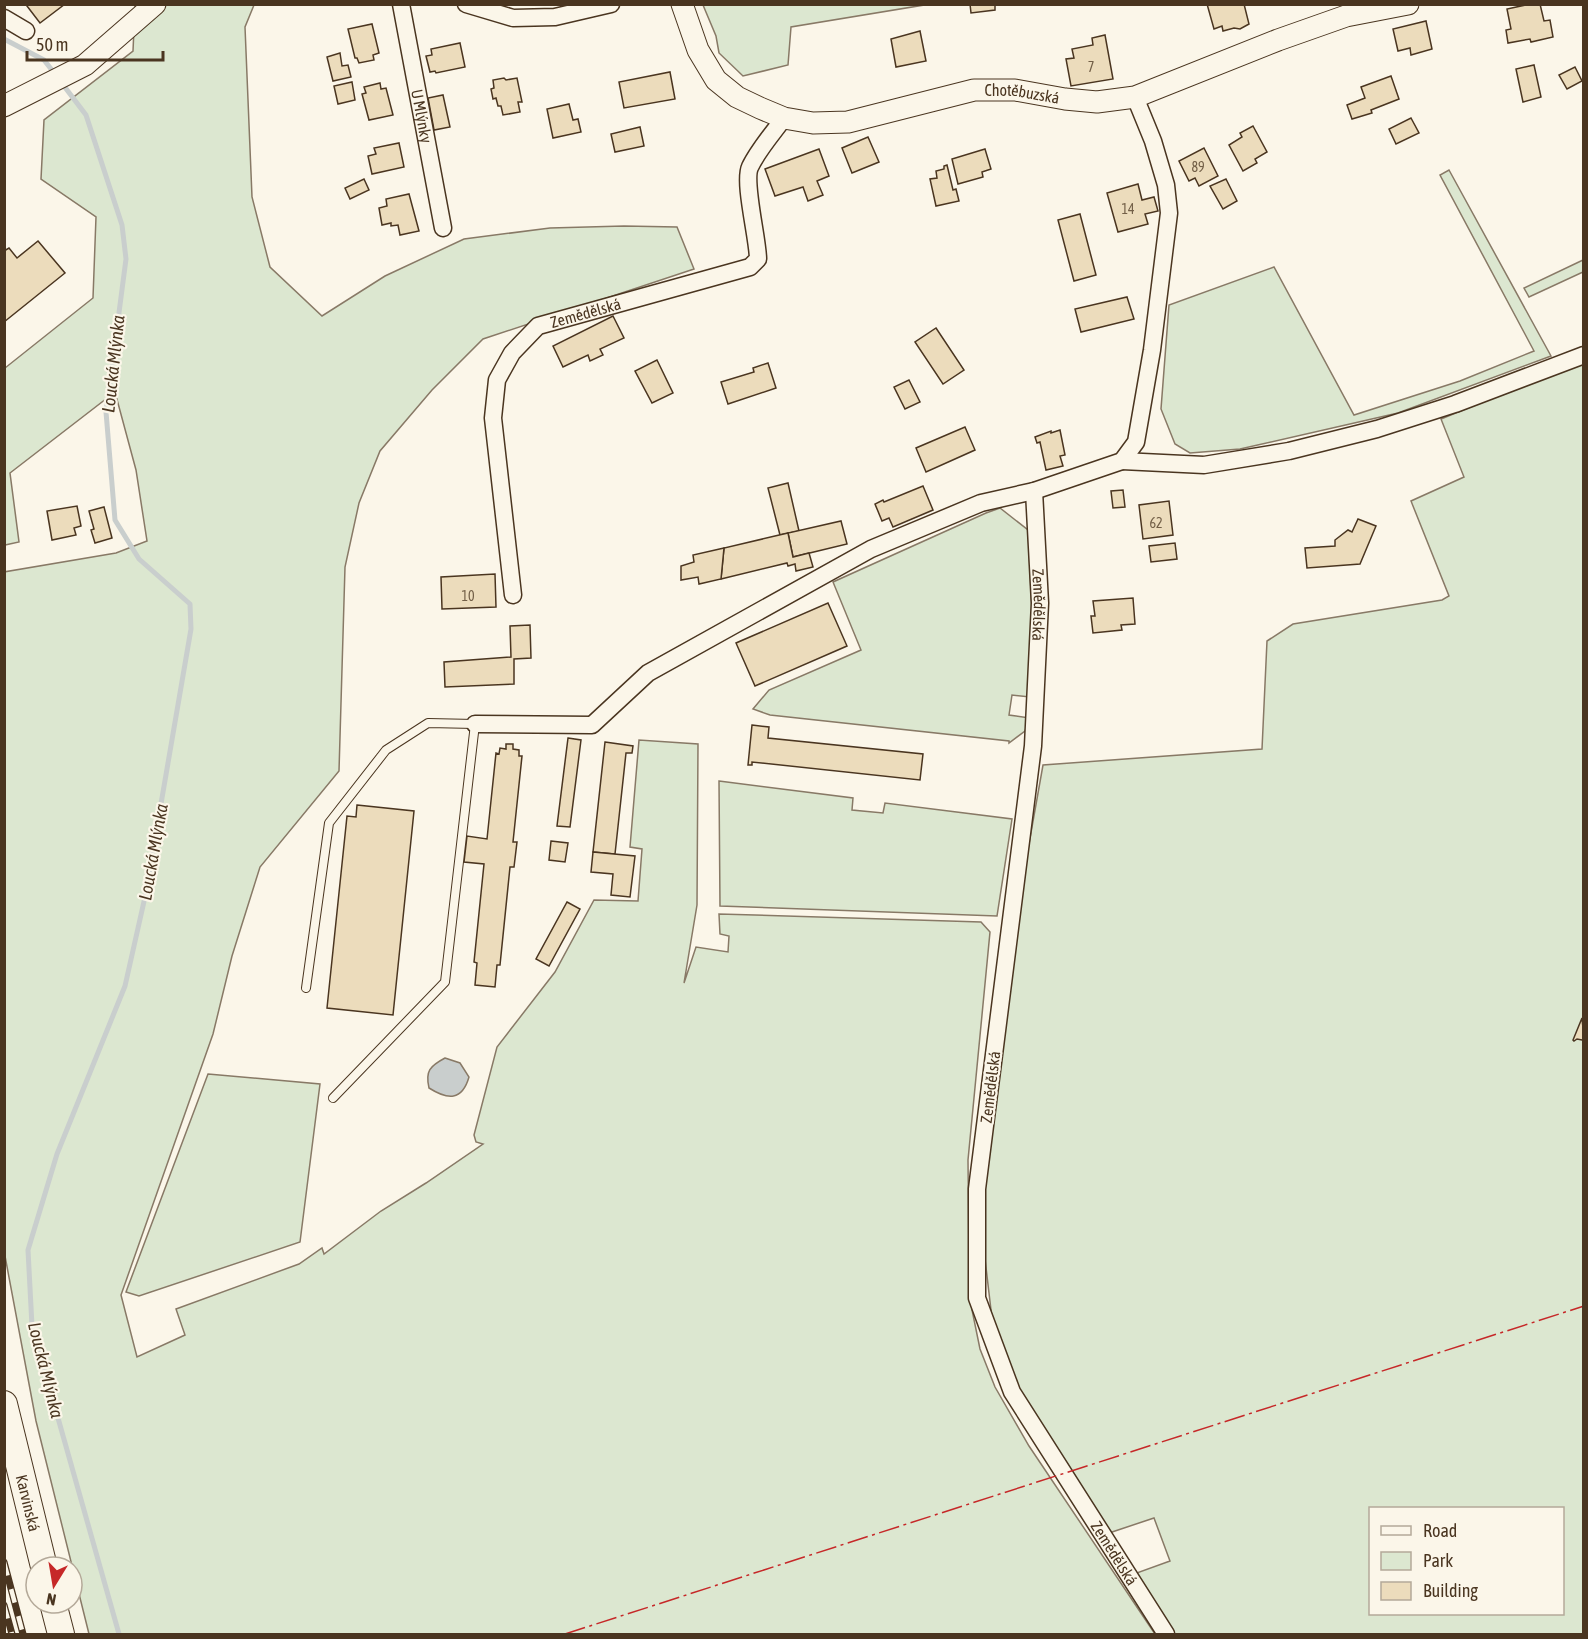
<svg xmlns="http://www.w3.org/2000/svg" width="1588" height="1639" font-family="'Asap Condensed',sans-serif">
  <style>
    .green { fill: #dce7d0; stroke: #887966; stroke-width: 1.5; fill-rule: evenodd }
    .water { fill: #c9cecd; stroke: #887966; stroke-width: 1.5 }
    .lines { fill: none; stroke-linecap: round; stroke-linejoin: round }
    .stream { stroke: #c9cecd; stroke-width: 5 }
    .building { fill: #ecdcbc; stroke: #4a3520; stroke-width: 1.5 }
    .service-casing { stroke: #4a3520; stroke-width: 10 }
    .minor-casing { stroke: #4a3520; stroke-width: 19 }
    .tertiary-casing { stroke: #4a3520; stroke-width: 23 }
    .primary-casing { stroke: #4a3520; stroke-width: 28 }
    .service { stroke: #fbf6e9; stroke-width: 8 }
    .minor { stroke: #fbf6e9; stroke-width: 16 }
    .tertiary { stroke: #fbf6e9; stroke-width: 21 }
    .primary { stroke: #fbf6e9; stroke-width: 26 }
    .rail-casing { stroke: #4a3520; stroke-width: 7 }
    .rail { stroke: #fbf6e9; stroke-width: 4.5; stroke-dasharray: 14; stroke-linecap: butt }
    .power { stroke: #c62828; stroke-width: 1.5; stroke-dasharray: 21 4.5 3 4.5; stroke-linecap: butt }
    .labels { text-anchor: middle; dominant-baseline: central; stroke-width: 4.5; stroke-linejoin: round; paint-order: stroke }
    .number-label { font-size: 14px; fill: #725f47 }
    .street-label { font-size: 16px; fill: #4a3520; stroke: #fbf6e9 }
    .water-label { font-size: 18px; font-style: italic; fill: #4a3520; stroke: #fbf6e9 }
  </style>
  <rect width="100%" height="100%" fill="#fbf6e9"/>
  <g class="green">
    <polygon points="135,5 254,5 245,27 252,197 270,267 322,316 385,276 464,239 550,228 624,226 677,227 694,269 483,339 432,390 380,451 359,503 345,567 339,771 260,867 232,956 213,1034 121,1295 137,1357 185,1335 176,1309 299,1264 322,1248 324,1254 381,1211 426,1183 483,1144 476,1142 474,1135 497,1047 555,972 594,900 638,901 642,849 630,847 639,740 698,744 697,905 684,983 696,947 728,952 729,936 720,934 719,914 981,922 990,932 968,1160 969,1259 972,1310 980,1349 995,1387 1029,1446 1155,1634 89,1634 36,1421 5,1256 4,572 116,553 147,541 136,470 115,392 10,473 19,542 5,545 5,368 93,298 96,217 41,179 44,120 133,51"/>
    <polygon points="703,5 924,4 924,5 791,27 788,65 743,76 719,53 716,36"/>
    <polygon points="1449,170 1551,356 1398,413 1240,449 1190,453 1175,444 1161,409 1169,305 1274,267 1354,415 1460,381 1534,351 1440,175"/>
    <polygon points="1583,260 1583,272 1529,297 1524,288"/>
    <path d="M1583,361V1634H1173L1131,1575L1170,1561L1154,1518L1103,1535L1013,1383L993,1327L983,1242L985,1139L1005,979L1043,765L1262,749L1267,641L1293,624L1442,600L1449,596L1411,501L1464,477L1441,419ZM1370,1508H1562V1614H1370Z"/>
    <polygon points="1000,508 1028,530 1034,653 1030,697 1012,695 1009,715 1030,718 1025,731 1009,743 1009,741 770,715 753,709 769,690 861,650 833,582 986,513"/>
    <polygon points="719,781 853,798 852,810 883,813 885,803 1012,819 997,916 720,906"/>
    <polygon points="208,1074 320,1084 300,1242 139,1296 126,1292"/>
  </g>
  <path class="water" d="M445,1058L460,1063L469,1077C462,1101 448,1100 429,1088C425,1071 430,1066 445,1058Z"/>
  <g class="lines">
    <g class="stream">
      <polyline points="4,39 44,60 55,74"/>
      <polyline points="64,86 86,115 122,225 126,259 106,412 115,520 139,559 190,604 191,629 145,897 125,986 57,1154 28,1250 32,1326 119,1634"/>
    </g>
  </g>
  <g class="building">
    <polygon points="29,4 65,4 40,23 27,6"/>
    <polygon points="970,4 995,4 995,10 971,13"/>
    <polygon points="1207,4 1244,4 1249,24 1240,29 1234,28 1223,31 1222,26 1214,29"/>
    <polygon points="1530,4 1540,4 1544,21 1550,20 1553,37 1531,42 1530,39 1508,43 1506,30 1511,29 1507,9"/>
    <polygon points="1426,21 1432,49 1411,55 1410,48 1398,51 1393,29"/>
    <polygon points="372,24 379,53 373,55 374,60 359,63 357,58 355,58 348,29"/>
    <polygon points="920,31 926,61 896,67 891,39"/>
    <polygon points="1105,35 1113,79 1071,86 1066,59 1074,58 1072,49 1093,45 1092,38"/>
    <polygon points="460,43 465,67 436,73 435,71 430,72 426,56 432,55 431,49"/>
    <polygon points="340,53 342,66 348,65 351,77 333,81 327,57"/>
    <polygon points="1534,65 1541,97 1523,102 1516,69"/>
    <polygon points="1575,67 1582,81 1567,89 1559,75"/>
    <polygon points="670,72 675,99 624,108 619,82"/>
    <polygon points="1391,76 1399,99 1371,110 1372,113 1352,119 1347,105 1365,98 1361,87"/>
    <polygon points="504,78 506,80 517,78 522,102 518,102 520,112 503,115 501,106 498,106 496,98 493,99 491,89 494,88 493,80"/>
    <polygon points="352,82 355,100 338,104 334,86"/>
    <polygon points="380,83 381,89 386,88 393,115 369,120 362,94 366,93 364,87"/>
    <polygon points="443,95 450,127 434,130 428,98"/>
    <polygon points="569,104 573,120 578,119 581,132 553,138 547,109"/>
    <polygon points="1411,118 1419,133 1396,144 1389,129"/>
    <polygon points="1253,126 1267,152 1255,159 1257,163 1243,171 1229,145 1242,137 1240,133"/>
    <polygon points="640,127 644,146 615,152 611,134"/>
    <polygon points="868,137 879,162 852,173 842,148"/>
    <polygon points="399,143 404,167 372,174 368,156 376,154 374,148"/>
    <polygon points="1204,148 1218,176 1199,186 1195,178 1189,181 1179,161"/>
    <polygon points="819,149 829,176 817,181 823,195 808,201 803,187 775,196 765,169"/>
    <polygon points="985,149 991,169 982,172 983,177 958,184 952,159"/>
    <polygon points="947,165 953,190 956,189 959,201 936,206 930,179 937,178 936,171 944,169 944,166"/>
    <polygon points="364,179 369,190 350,199 345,188"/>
    <polygon points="1226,179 1237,201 1223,209 1210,186"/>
    <polygon points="1138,184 1142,200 1154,197 1158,211 1145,214 1148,224 1118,232 1107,193"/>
    <polygon points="409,194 419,231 400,235 398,225 391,226 391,223 382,225 379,208 387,206 386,199"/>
    <polygon points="1080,214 1096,275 1074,281 1058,220"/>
    <polygon points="38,241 65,273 4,322 4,251 9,248 17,258"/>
    <polygon points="1127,297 1134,319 1081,332 1075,309"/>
    <polygon points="613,316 624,338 600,349 603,355 590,361 588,355 563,367 553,346"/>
    <polygon points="936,328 964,370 943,384 915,342"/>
    <polygon points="657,360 673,393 652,403 635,371"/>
    <polygon points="768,363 776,388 728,404 721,382 754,372 753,368"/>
    <polygon points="909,380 920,402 905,409 894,387"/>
    <polygon points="965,427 975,450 926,472 916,448"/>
    <polygon points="1060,430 1065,455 1060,456 1063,466 1046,470 1040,442 1037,443 1035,437 1051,431 1051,433"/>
    <polygon points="788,483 799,531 780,535 768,488"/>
    <polygon points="923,486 933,510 893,527 889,518 882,521 875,504 883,500 884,502"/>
    <polygon points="1123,490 1125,507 1113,508 1111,491"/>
    <polygon points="1169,501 1173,535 1143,539 1139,505"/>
    <polygon points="77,506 81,526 74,528 76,535 52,540 47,511"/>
    <polygon points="104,507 112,538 95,543 91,530 94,529 89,511"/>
    <polygon points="1358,519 1376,526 1360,564 1307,568 1305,548 1335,546 1335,540 1348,530 1352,532"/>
    <polygon points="841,521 847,544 793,557 788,533"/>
    <polygon points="788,533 793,557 809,553 813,567 796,571 795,564 788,566 787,563 721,579 724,548"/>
    <polygon points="1175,543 1177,559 1151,562 1149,546"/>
    <polygon points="724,548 721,579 699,584 698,577 681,580 681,566 694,562 693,555"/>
    <polygon points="495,574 496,607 442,609 441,577"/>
    <polygon points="1133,598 1135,624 1121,625 1122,630 1093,633 1091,616 1095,616 1093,601"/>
    <polygon points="828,603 847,646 755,686 736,643"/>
    <polygon points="530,625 531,658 514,659 514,684 445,687 444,662 511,657 510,626"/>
    <polygon points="752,725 769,727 768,738 923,754 920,780 752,762 752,765 748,765"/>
    <polygon points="568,738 581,740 570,827 557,826"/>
    <polygon points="605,742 633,746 632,753 626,753 615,854 593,852"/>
    <polygon points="506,744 513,744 513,749 519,750 519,756 522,756 513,842 517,842 514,867 510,867 500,965 497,965 495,987 475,985 477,963 474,962 484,864 464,862 467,836 487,839 496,753 499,754 500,748 506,749"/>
    <polygon points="357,805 414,811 393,1015 327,1008 347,816 356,817"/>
    <polygon points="551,841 568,843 565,862 549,860"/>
    <polygon points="593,852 635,856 630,897 611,895 613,874 591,872"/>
    <polygon points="567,902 580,909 549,966 536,959"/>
    <polygon points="1582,1018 1584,1039 1582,1040 1577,1039 1574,1041 1573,1040"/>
  </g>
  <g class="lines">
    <defs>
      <polyline id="service" points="306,988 329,823 386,750 428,723 475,724 445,982 333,1098"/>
      <g id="minor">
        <path id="s1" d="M401,4L443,228"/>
        <polyline points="466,4 513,18 555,17 611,4"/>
        <polyline points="4,18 26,31"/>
        <polyline points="1122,461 1204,465 1289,451 1377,429 1455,404 1584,355"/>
        <path id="s2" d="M1034,491L1040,603L1033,746L977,1189V1298L1012,1392L1166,1634"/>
        <path id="s3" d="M513,595L493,418L497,380L512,353L538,326L750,267L758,259C758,239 743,182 750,167C758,150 773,133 784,118"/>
        <polyline points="475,724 592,725 648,673 871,549 981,503 1034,491 1122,461 1136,442 1152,350 1169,213 1166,185 1153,141 1135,97"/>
      </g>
      <g id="tertiary">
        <path id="s4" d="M682,4L698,50L716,80L737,97L760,108L784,118L813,123L848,122L974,90H1015L1065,99L1097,102L1135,97L1278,40L1346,16L1408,4"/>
        <polyline points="4,106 85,65 155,4"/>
      </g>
      <g id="primary">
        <path id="s5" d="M4,1404L44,1567"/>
        <polyline points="53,1603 61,1634"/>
      </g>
    </defs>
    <use href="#service" class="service-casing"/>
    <use href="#minor" class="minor-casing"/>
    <use href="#tertiary" class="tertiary-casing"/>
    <use href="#primary" class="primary-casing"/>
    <use href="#service" class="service"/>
    <use href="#minor" class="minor"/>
    <use href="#tertiary" class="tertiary"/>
    <use href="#primary" class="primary"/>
    <defs>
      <g id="rail">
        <polyline points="4,1562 23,1634"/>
        <polyline points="4,1605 12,1634"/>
      </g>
    </defs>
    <use href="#rail" class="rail-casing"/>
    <use href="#rail" class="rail"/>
    <polyline class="power" points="565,1634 1584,1306"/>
  </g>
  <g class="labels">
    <g class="number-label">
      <text x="1091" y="67">7</text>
      <text x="1198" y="167">89</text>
      <text x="1128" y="209">14</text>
      <text x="1156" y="523">62</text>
      <text x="468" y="596">10</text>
    </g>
    <g class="street-label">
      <text stroke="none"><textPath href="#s4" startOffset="405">Chotěbuzská</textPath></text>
      <text stroke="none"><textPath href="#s1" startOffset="114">U Mlýnky</textPath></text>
      <text stroke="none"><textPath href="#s3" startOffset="334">Zemědělská</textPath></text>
      <text stroke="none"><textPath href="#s2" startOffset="114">Zemědělská</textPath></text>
      <text transform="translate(990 1087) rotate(-83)">Zemědělská</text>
      <text stroke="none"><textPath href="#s5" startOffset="102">Karvinská</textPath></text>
      <text stroke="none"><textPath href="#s2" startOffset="1102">Zemědělská</textPath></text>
    </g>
    <g class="water-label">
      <text transform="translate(113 364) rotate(-84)">Loucká Mlýnka</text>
      <text transform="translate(153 852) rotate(-80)">Loucká Mlýnka</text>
      <text transform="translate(46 1370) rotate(76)">Loucká Mlýnka</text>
    </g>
  </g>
  <rect width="1588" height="1639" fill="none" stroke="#4a3520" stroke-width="12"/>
  <rect x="1369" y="1507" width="195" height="108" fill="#fbf6e9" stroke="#b4a999" stroke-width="1.5"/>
  <rect x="1381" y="1526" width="30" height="9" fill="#fbf6e9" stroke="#b4a999" stroke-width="1.5"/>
  <text x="1423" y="1537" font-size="18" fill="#4a3520">Road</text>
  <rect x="1381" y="1552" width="30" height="18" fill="#dce7d0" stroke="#b4a999" stroke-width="1.5"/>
  <text x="1423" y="1567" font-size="18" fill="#4a3520">Park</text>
  <rect x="1381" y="1582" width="30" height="18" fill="#ecdcbc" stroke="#b4a999" stroke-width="1.5"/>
  <text x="1423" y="1597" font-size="18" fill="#4a3520">Building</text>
  <g transform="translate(54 1585) rotate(191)"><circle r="28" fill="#fbf6e9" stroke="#b4a999" stroke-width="1.5"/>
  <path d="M0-4.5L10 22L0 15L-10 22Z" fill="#c62828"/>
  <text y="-9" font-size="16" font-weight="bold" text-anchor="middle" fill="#4a3520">N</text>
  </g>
  <path d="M27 51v9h136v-9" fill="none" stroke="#4a3520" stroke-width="3"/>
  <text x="36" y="51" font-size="18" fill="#4a3520" stroke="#fbf6e9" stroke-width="4.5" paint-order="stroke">50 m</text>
</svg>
